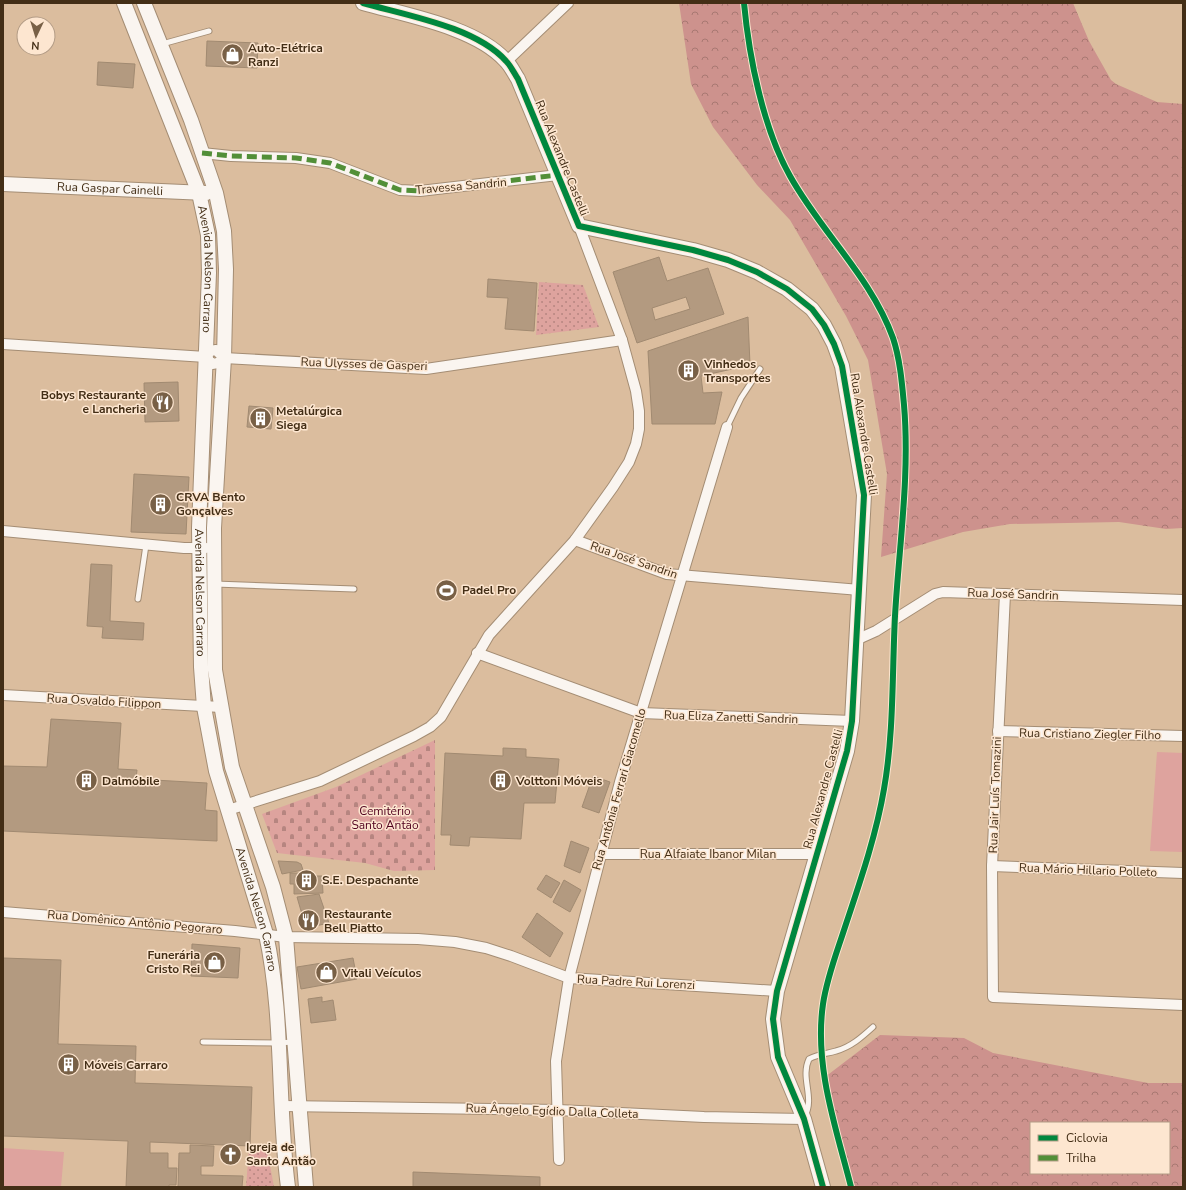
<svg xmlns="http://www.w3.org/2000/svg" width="1186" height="1190" font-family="'Nunito Sans',sans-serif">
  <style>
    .forest { fill: url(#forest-crowns); fill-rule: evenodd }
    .cemetery { fill: url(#cemetery-stones) }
    .park { fill: url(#park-dots) }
    .pitch { fill: #dea39e }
    .building { fill: #b39a80; stroke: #a18a71; fill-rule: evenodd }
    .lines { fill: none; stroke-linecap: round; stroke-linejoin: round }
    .lane-casing { stroke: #a48d74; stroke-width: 7 }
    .street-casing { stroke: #a48d74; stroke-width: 12 }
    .secondary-casing { stroke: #a48d74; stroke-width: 16 }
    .lane { stroke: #faf5f0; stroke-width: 5 }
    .street { stroke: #faf5f0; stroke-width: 10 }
    .secondary { stroke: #faf5f0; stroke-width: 14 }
    .rail-casing { stroke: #cbc2b8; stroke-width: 4.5 }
    .rail { stroke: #fde6d0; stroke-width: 3; stroke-dasharray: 9; stroke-linecap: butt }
    .quiet { stroke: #528f38; stroke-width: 5; stroke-dasharray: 10 5; stroke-linecap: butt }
    .cycleway-casing { stroke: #fde6d0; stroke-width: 8 }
    .cycleway { stroke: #00873e; stroke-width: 6 }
    .labels { text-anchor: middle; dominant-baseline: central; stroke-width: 3; stroke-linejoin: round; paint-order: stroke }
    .poi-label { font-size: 12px; font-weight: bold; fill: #432e16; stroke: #fde6d0; text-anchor: start }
    .street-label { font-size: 12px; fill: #432e16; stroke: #fde6d0 }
    .park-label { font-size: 12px; fill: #51021f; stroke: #fde6d0 }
  </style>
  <defs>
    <pattern id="forest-crowns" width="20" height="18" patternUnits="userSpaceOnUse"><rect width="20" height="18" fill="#cd928d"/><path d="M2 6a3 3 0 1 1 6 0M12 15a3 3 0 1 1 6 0" fill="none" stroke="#a87872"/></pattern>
    <pattern id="cemetery-stones" width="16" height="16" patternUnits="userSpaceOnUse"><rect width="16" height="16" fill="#dea39e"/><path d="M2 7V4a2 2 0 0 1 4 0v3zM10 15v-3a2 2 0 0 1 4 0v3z" fill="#b68580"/></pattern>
    <pattern id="park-dots" width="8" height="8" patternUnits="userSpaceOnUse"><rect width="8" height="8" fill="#dea39e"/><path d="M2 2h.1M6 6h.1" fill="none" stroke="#b68580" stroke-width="1.8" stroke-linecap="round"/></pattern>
  </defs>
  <rect width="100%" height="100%" fill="#dbbd9e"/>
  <g class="forest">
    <polygon points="679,3 1073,3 1089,41 1111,80 1116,84 1157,102 1183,104 1183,528 1166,529 1119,522 1010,524 963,532 881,557 887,474 868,360 846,316 790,220 757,185 713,127 691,84"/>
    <path d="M880,1035L964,1038L993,1053L1148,1083H1183V1187H851L825,1077ZM1031,1123H1169V1173H1031Z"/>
  </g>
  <polygon class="cemetery" points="435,740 435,870 394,871 365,863 277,853 262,814 336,787"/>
  <g class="park">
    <polygon points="539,282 583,285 599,327 536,335"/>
    <polygon points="249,1148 267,1149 274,1187 246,1187"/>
  </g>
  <g class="pitch">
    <polygon points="1157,752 1183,753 1183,852 1150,851"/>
    <polygon points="3,1148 64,1152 61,1187 3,1187"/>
  </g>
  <g class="building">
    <polygon points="207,41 258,43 257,68 206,66"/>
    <polygon points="98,62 135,64 133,88 97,85"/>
    <path d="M659,257L667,281L708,268L724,314L637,343L613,272ZM686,297L690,309L655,320L652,308Z"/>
    <polygon points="488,279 537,283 534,331 505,329 508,298 487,297"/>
    <polygon points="748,317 750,365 701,376 703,393 722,392 715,424 652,424 648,351"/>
    <polygon points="178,382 179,421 145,422 144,383"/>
    <polygon points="249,406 273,408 271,429 247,427"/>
    <polygon points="134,474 189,477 186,534 131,532"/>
    <polygon points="91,564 112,565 110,621 144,623 143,640 102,638 103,627 87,626"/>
    <polygon points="51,719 121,723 118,769 137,770 136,779 207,783 205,810 217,811 217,841 3,831 3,766 47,767"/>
    <polygon points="503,748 526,749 526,757 559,759 555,803 524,803 521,839 470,837 469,846 450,845 451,835 441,835 445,753 503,756"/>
    <polygon points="593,776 610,782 599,813 582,807"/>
    <polygon points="571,841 589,848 580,873 564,866"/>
    <polygon points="278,861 297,862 301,864 303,870 282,874"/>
    <polygon points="290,873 309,873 309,876 322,876 323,893 294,894 294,884 290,884"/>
    <polygon points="546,875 560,883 551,898 537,889"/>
    <polygon points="564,880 581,890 570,912 553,902"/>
    <polygon points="319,894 329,923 306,928 297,897"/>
    <polygon points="537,913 563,933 550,957 522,937"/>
    <polygon points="192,944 240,948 238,978 191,976"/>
    <polygon points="3,958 61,960 58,1044 136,1046 135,1083 252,1087 250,1146 150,1142 150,1153 168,1153 168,1168 177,1168 176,1185 169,1185 169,1187 126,1187 128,1141 3,1136"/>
    <polygon points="353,958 357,979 301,989 297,967"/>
    <polygon points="322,997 322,1002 333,1000 336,1020 311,1023 308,999"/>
    <polygon points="190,1145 214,1146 213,1166 201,1166 201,1175 243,1176 242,1187 178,1187 179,1153 190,1153"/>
    <polygon points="413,1172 540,1177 540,1187 413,1187"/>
  </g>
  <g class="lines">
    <defs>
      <g id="lane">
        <polyline points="162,44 209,31"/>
        <polyline points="727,427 741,398 760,369"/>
        <polyline points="215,584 354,589"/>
        <polyline points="138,599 146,545"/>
        <polyline points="203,1042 278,1043 293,1042"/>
        <path d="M805,1116C815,1097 800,1078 809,1059C818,1054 826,1054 836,1051C851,1047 862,1037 873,1027"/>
      </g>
      <g id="street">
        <polyline points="507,61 568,3"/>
        <polyline points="202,153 231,156 296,158 330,163 400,190 420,191 558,175"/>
        <polyline points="3,344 206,357 212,364 218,363 224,358 426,369 622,340"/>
        <polyline points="206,357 210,351 216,350 224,358"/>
        <polyline points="3,531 184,548 206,548"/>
        <polyline points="575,540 667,574 860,590"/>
        <polyline points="1005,594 992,866 993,997 1183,1005"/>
        <polyline points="856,640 876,631 935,594 943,592 1183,600"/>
        <polyline points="477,653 641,713 852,721"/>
        <polyline points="3,695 221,707"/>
        <polyline points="998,731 1183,736"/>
        <polyline points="228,810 320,781 414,736 430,727 441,717 489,635 575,540 613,487 629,462 636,444 639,429 639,411 636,391 622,340 579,226"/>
        <polyline points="600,854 817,854"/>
        <polyline points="992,866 1183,873"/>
        <polyline points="3,912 235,931 286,937 418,939 455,942 486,948 511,956 569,978 777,991"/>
        <polyline points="283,1106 558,1110 704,1117 804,1119"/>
        <polyline points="559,1160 556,1061 569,978 620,782 727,427"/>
      </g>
      <g id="secondary">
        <path id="s1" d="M124,3L199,193L208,235L209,273L199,528L201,667L204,707L216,771L266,934C284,1017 277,1103 288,1187"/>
        <polyline points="144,3 191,120 216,193 224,231 226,269 224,358 214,528 215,670 232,767 273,887 286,937 306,1187"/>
        <path d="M363,3C405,15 476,27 506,61C511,66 514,73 518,79L579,226L693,250L728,260L757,272L787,289L812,309L824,325L834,344L842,366L864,495L852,721L847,751L777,991L773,1019L778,1057L804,1119L823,1187"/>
        <path id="s2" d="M3,184L206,193"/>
      </g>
    </defs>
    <use href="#lane" class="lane-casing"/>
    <use href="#street" class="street-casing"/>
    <use href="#secondary" class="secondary-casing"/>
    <use href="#lane" class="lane"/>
    <use href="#street" class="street"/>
    <use href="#secondary" class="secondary"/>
    <defs>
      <path id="rail" d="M744,3C749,57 763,128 790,176C821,232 871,277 893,338C900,359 902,383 904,405C910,475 899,546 895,616C892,674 894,732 884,789C876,836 860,882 845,927C837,952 827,977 823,1004C814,1066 836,1128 851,1187"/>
    </defs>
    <use href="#rail" class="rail-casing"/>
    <use href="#rail" class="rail"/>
    <polyline class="quiet" points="202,153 231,156 296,158 330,163 400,190 420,191 558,175"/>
    <defs>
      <g id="cycleway">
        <path d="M363,3C405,15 476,27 506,61C511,66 514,73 518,79L579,226L693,250L728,260L757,272L787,289L812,309L824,325L834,344L842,366L864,495L852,721L847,751L777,991L773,1019L778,1057L804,1119L823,1187"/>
        <path d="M744,3C749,57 763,128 790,176C821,232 871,277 893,338C900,359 902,383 904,405C910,475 899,546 895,616C892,674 894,732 884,789C876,836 860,882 845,927C837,952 827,977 823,1004C814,1066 836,1128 851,1187"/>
      </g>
    </defs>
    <use href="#cycleway" class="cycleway-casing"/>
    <use href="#cycleway" class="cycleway"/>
  </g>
  <defs>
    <symbol id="shop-disc" viewBox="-11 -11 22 22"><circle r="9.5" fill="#786046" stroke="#fde6d0"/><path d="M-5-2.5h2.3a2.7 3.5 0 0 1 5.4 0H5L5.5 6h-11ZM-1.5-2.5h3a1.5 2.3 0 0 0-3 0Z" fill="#fff"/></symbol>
    <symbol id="building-disc" viewBox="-11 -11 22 22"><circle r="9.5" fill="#786046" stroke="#fde6d0"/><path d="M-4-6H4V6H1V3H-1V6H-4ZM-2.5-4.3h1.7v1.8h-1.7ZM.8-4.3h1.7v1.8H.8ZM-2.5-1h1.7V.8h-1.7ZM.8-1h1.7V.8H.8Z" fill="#fff"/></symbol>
    <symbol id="restaurant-disc" viewBox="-11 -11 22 22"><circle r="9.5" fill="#786046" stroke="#fde6d0"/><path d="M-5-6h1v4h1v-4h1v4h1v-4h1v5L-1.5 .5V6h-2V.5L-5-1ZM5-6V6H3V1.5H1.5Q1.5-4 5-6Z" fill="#fff"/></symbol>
    <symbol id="stadium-disc" viewBox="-11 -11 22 22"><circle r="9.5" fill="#786046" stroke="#fde6d0"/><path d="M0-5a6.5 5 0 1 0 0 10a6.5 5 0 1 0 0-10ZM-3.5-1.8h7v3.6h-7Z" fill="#fff"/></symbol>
    <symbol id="church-disc" viewBox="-11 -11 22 22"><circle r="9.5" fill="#786046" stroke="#fde6d0"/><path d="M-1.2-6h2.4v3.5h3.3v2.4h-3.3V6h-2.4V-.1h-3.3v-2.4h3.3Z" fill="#fff"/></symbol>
  </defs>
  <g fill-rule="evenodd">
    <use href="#shop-disc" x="220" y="42" width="25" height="25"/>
    <use href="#building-disc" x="676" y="358" width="25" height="25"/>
    <use href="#restaurant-disc" x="150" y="390" width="25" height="25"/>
    <use href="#building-disc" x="248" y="406" width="25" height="25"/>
    <use href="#building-disc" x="148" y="492" width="25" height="25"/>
    <use href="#stadium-disc" x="434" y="578" width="25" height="25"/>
    <use href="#building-disc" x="74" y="768" width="25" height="25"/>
    <use href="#building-disc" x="488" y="768" width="25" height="25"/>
    <use href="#building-disc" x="294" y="868" width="25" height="25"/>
    <use href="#restaurant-disc" x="296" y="908" width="25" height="25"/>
    <use href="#shop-disc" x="202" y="950" width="25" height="25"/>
    <use href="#shop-disc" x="314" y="960" width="25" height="25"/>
    <use href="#building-disc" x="56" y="1052" width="25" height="25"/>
    <use href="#church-disc" x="218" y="1142" width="25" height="25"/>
  </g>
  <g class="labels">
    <g class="poi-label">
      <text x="248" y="48">Auto-Elétrica<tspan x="248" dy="14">Ranzi</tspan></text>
      <text x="704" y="364">Vinhedos<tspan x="704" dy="14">Transportes</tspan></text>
      <text x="146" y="395" text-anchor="end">Bobys Restaurante<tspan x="146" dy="14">e Lancheria</tspan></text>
      <text x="276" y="411">Metalúrgica<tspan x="276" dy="14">Siega</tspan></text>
      <text x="176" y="497">CRVA Bento<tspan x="176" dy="14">Gonçalves</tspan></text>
      <text x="462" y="590">Padel Pro</text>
      <text x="102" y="781">Dalmóbile</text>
      <text x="516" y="781">Volttoni Móveis</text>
      <text x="322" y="880">S.E. Despachante</text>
      <text x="324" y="914">Restaurante<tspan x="324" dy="14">Bell Piatto</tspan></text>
      <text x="200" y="955" text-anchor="end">Funerária<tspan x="200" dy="14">Cristo Rei</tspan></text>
      <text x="342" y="973">Vitali Veículos</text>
      <text x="84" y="1065">Móveis Carraro</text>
      <text x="246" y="1147">Igreja de<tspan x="246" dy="14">Santo Antão</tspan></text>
    </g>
    <g class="street-label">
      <text transform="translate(562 158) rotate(68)">Rua Alexandre Castelli</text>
      <text transform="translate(461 186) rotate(-5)">Travessa Sandrin</text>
      <text stroke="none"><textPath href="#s2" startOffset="107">Rua Gaspar Cainelli</textPath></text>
      <text stroke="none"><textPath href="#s1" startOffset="281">Avenida Nelson Carraro</textPath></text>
      <text transform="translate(364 364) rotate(2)">Rua Ulysses de Gasperi</text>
      <text transform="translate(864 434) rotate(81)">Rua Alexandre Castelli</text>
      <text transform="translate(634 560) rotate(19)">Rua José Sandrin</text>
      <text stroke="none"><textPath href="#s1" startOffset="605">Avenida Nelson Carraro</textPath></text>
      <text transform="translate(1013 594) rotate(2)">Rua José Sandrin</text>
      <text transform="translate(104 701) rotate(3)">Rua Osvaldo Filippon</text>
      <text transform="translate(731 717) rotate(2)">Rua Eliza Zanetti Sandrin</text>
      <text transform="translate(1090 734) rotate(1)">Rua Cristiano Ziegler Filho</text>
      <text transform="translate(619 789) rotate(-74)">Rua Antônia Ferrari Giacomello</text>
      <text transform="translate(823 789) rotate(-75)">Rua Alexandre Castelli</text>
      <text transform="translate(995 795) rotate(-88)">Rua Jair Luís Tomazini</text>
      <text x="708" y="854">Rua Alfaiate Ibanor Milan</text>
      <text transform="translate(1088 870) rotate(2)">Rua Mário Hillario Polleto</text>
      <text stroke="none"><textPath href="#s1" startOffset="929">Avenida Nelson Carraro</textPath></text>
      <text transform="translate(135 922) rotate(5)">Rua Domênico Antônio Pegoraro</text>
      <text transform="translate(636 982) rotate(3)">Rua Padre Rui Lorenzi</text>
      <text transform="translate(552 1111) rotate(2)">Rua Ângelo Egídio Dalla Colleta</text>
    </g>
    <g class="park-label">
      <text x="385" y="811">Cemitério<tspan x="385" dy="14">Santo Antão</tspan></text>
    </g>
  </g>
  <rect width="1186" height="1190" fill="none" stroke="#432e16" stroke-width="8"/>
  <rect x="1030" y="1122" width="140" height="52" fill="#fde6d0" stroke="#b39c86"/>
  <rect x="1038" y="1135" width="20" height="6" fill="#00873e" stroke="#b39c86"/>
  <text x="1066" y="1142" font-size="12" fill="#432e16">Ciclovia</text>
  <rect x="1038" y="1155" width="20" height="6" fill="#528f38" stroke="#b39c86"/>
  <text x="1066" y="1162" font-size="12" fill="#432e16">Trilha</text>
  <g transform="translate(36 36) rotate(184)"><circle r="19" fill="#fde6d0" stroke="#b39c86"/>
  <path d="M0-3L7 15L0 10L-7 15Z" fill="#786046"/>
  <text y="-6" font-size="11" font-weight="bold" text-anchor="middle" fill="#432e16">N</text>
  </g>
</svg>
